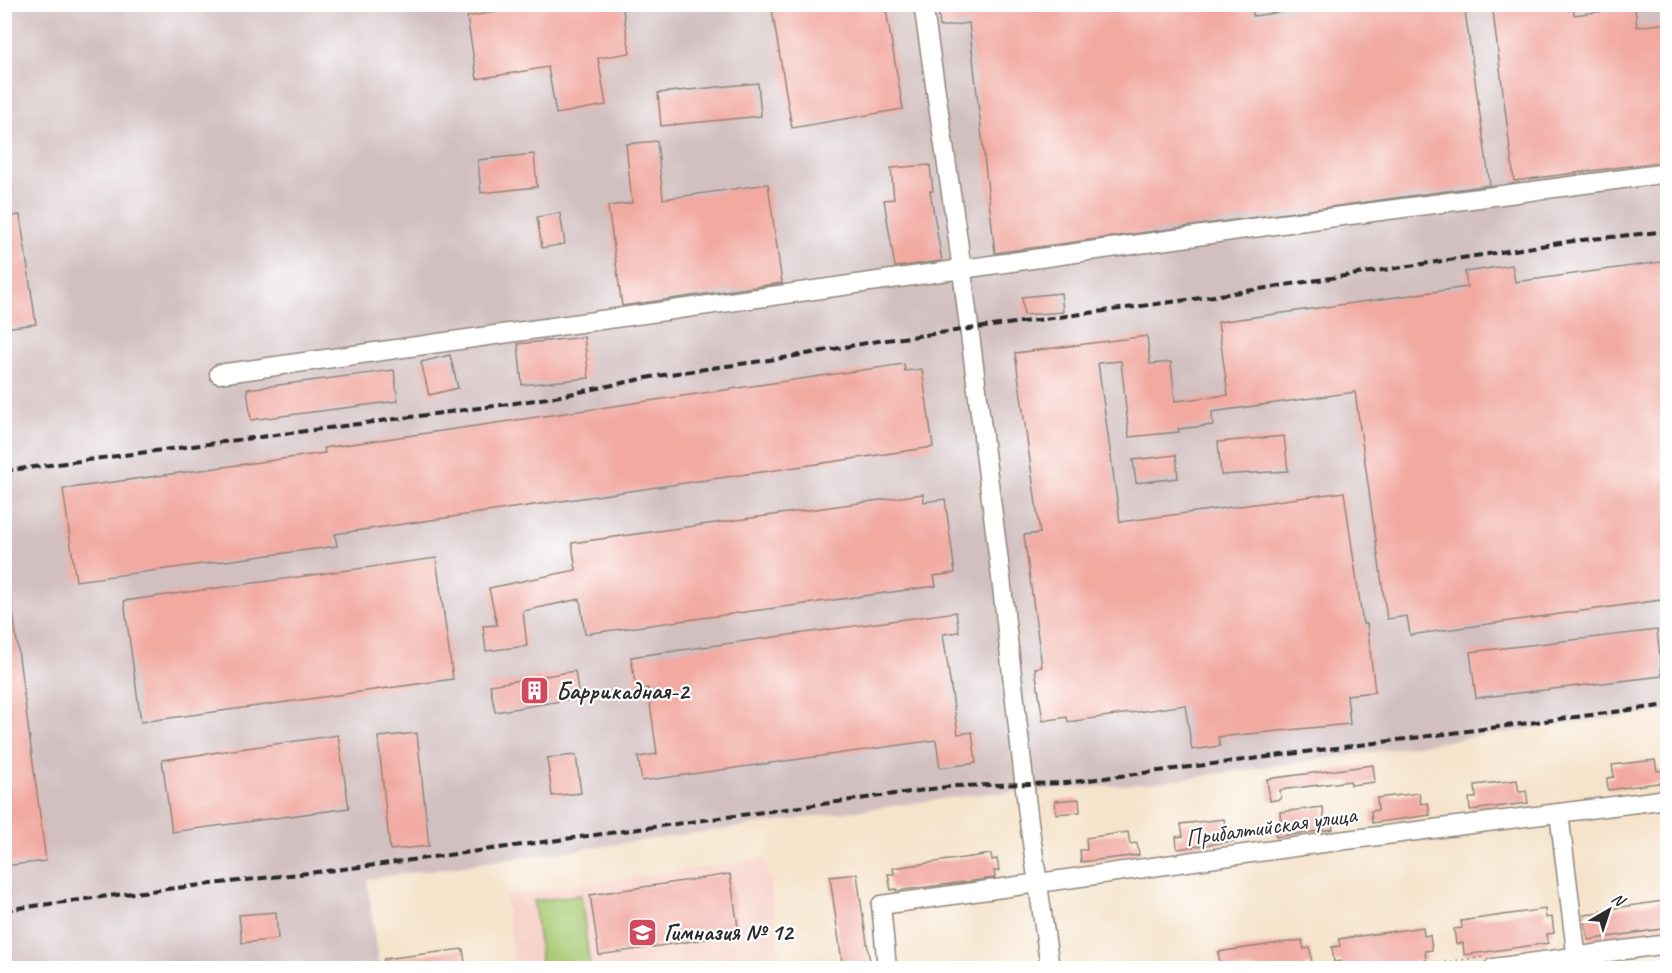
<svg xmlns="http://www.w3.org/2000/svg" width="1672" height="973" font-family="Caveat,sans-serif">
  <style>
    .built { fill: #f7d1c8 }
    .industrial { fill: #d2bfc0 }
    .green { fill: #a9cb74; stroke: #6a7b50; stroke-width: 1.5 }
    .building { fill: #f1a9a0 }
    .lines { fill: none; stroke-linecap: round; stroke-linejoin: round }
    .minor-casing { stroke: #90877b; stroke-width: 21 }
    .path { stroke: #90877b; stroke-width: 2; stroke-dasharray: 1.5 4.5; stroke-linecap: butt }
    .minor { stroke: #fff; stroke-width: 18 }
    .rail { stroke: #2b2b2b; stroke-width: 4; stroke-dasharray: 9 4.5; stroke-linecap: butt }
    .labels { text-anchor: middle; dominant-baseline: central; stroke-width: 4.5; stroke-linejoin: round; paint-order: stroke }
    .poi-label { font-size: 24px; font-weight: bold; fill: #2b2b2b; stroke: #fff; text-anchor: start }
    .street-label { font-size: 24px; fill: #2b2b2b; stroke: #fff }
  </style>
  <rect width="100%" height="100%" fill="#fff"/>
  <filter id="ink" filterUnits="userSpaceOnUse"><feTurbulence type="fractalNoise" baseFrequency=".0167" numOctaves="2"/><feDisplacementMap in="SourceGraphic" scale="12" xChannelSelector="R" yChannelSelector="G"/><feConvolveMatrix kernelMatrix="1 2 1 2 8 2 1 2 1" color-interpolation-filters="sRGB"/></filter>
  <filter id="wash" filterUnits="userSpaceOnUse"><feTurbulence type="fractalNoise" baseFrequency=".008" numOctaves="4" result="noise"/><feDisplacementMap in="SourceGraphic" scale="24" xChannelSelector="R" yChannelSelector="G"/><feGaussianBlur stdDeviation="1.35" result="paint"/><feColorMatrix in="noise" values="0 0 0 0 0 0 0 0 0 0 0 0 0 0 0 0 0 1.4 0 .05"/><feComposite in="paint" operator="in"/></filter>
  <g filter="url(#wash)">
    <rect width="100%" height="100%" fill="#f5e3cb"/>
    <polygon class="built" points="766,859 782,968 515,968 505,896"/>
    <polygon class="industrial" points="5,5 1667,5 1667,711 1551,726 1153,783 970,795 367,879 379,968 5,968"/>
    <polygon class="green" points="581,895 590,968 542,968 534,901"/>
    <g id="blocks">
      <g class="building">
        <polygon points="538,4 622,4 630,53 598,58 606,105 556,114 548,67 477,79 467,17"/>
        <polygon points="771,4 885,4 903,109 792,128"/>
        <polygon points="937,4 1252,4 1253,16 1325,6 1325,4 1464,4 1490,185 995,253 969,23 940,27"/>
        <polygon points="1492,4 1573,4 1574,15 1635,7 1637,27 1668,23 1668,161 1514,181"/>
        <polygon points="758,83 761,116 661,126 658,93"/>
        <polygon points="657,141 663,199 768,184 782,283 622,306 608,206 632,203 626,144"/>
        <polygon points="534,154 537,187 481,193 478,160"/>
        <polygon points="930,165 933,191 930,191 942,261 895,267 884,200 894,199 891,168"/>
        <polygon points="560,213 565,244 542,248 537,217"/>
        <polygon points="20,215 36,324 4,328 4,217"/>
        <polygon points="1668,261 1668,599 1410,635 1407,616 1387,619 1355,392 1212,412 1213,425 1178,429 1179,432 1129,437 1121,361 1098,363 1120,522 1344,492 1363,624 1367,624 1375,692 1347,695 1350,724 1218,737 1220,746 1192,750 1185,705 1068,722 1067,717 1043,721 1035,668 1042,667 1024,535 1040,533 1015,353 1147,336 1150,364 1171,362 1175,401 1228,395 1218,322 1467,287 1465,272 1512,265 1515,282"/>
        <polygon points="1061,293 1063,312 1024,315 1022,297"/>
        <polygon points="584,337 589,378 522,385 518,344"/>
        <polygon points="450,355 458,388 429,395 421,362"/>
        <polygon points="904,364 905,371 922,369 933,447 335,534 337,546 76,581 63,489 325,453 324,448"/>
        <polygon points="394,370 398,401 251,420 247,389"/>
        <polygon points="1284,436 1288,471 1221,475 1218,442"/>
        <polygon points="1176,455 1178,478 1136,483 1133,460"/>
        <polygon points="923,494 924,502 945,499 955,573 934,576 936,586 585,634 580,599 523,611 527,646 486,651 483,626 497,625 489,588 576,570 572,543"/>
        <polygon points="436,558 453,679 141,722 124,601"/>
        <polygon points="4,597 11,597 46,861 4,866"/>
        <polygon points="956,612 959,632 943,634 958,734 972,732 976,763 940,768 936,740 642,781 638,757 657,754 648,688 636,690 631,657"/>
        <polygon points="1657,630 1662,676 1476,698 1470,652"/>
        <polygon points="575,671 579,698 495,712 490,685"/>
        <polygon points="417,733 429,846 390,850 378,737"/>
        <polygon points="338,735 349,808 172,832 162,760"/>
        <polygon points="576,755 581,793 552,796 547,758"/>
        <polygon points="1655,760 1657,771 1664,770 1665,782 1608,790 1607,778 1614,777 1612,765"/>
        <polygon points="1373,765 1375,782 1351,785 1350,781 1280,790 1281,799 1270,801 1267,779"/>
        <polygon points="1517,780 1519,792 1526,791 1528,803 1470,810 1469,798 1476,798 1475,785"/>
        <polygon points="1419,793 1421,804 1428,803 1430,815 1372,823 1371,811 1378,810 1377,798"/>
        <polygon points="1079,799 1080,812 1056,814 1055,801"/>
        <polygon points="1323,807 1324,818 1331,817 1333,829 1276,837 1274,825 1281,824 1280,812"/>
        <polygon points="1224,819 1226,830 1233,829 1234,841 1177,849 1176,837 1183,836 1181,824"/>
        <polygon points="1128,832 1130,844 1137,843 1139,855 1081,862 1080,850 1087,850 1086,838"/>
        <polygon points="991,854 992,860 997,859 999,871 994,871 995,878 896,891 896,889 891,890 888,874 894,874 893,868"/>
        <polygon points="730,874 739,934 599,955 590,895"/>
        <polygon points="857,874 861,903 871,969 843,969 830,877"/>
        <polygon points="1663,901 1664,905 1668,904 1668,928 1588,940 1584,915 1601,913 1601,910"/>
        <polygon points="1545,909 1546,918 1552,917 1554,933 1547,934 1548,943 1464,955 1463,943 1456,944 1454,929 1462,928 1461,921"/>
        <polygon points="276,912 278,939 242,943 239,915"/>
        <polygon points="1423,927 1424,936 1430,935 1432,950 1425,951 1426,960 1369,969 1342,969 1341,961 1334,962 1332,947 1340,946 1339,939"/>
        <polygon points="1302,940 1304,949 1310,948 1312,964 1305,965 1305,969 1221,969 1218,952"/>
        <polygon points="463,949 466,969 385,969 384,959"/>
      </g>
    </g>
  </g>
  <g filter="url(#ink)">
    <use href="#blocks" fill-opacity="0" stroke="#90877b" stroke-width="1.5"/>
    <g class="lines">
      <defs>
        <g id="minor">
          <polyline points="923,4 958,240 1001,578 1028,815 1050,968"/>
          <polyline points="219,374 1267,226 1668,173"/>
          <polyline points="1559,813 1578,968"/>
          <polyline points="887,968 881,905 1323,843 1668,799"/>
          <polyline points="1493,968 1668,944"/>
        </g>
      </defs>
      <use href="#minor" class="minor-casing"/>
      <polyline class="path" points="1397,968 1483,957"/>
      <use href="#minor" class="minor"/>
      <g class="rail">
        <polyline points="4,471 509,404 560,396 656,376 790,357 872,342 1194,299 1573,241 1668,231"/>
        <polyline points="4,910 124,894 360,867 954,786 1066,783 1668,705"/>
      </g>
    </g>
  </g>
  <defs>
    <symbol id="building-square" viewBox="-11 -11 22 22"><rect x="-9" y="-9" width="18" height="18" rx="4" fill="#d1495b" stroke="#fff"/><path d="M-4-6H4V6H1V3H-1V6H-4ZM-2.5-4.3h1.7v1.8h-1.7ZM.8-4.3h1.7v1.8H.8ZM-2.5-1h1.7V.8h-1.7ZM.8-1h1.7V.8H.8Z" fill="#fff"/></symbol>
    <symbol id="school-square" viewBox="-11 -11 22 22"><rect x="-9" y="-9" width="18" height="18" rx="4" fill="#d1495b" stroke="#fff"/><path d="M0-5L7-2L0 1L-7-2ZM-4 1L0 2.5L4 1V4Q0 6-4 4Z" fill="#fff"/></symbol>
  </defs>
  <g fill-rule="evenodd">
    <use href="#building-square" x="518" y="674" width="33" height="33"/>
    <use href="#school-square" x="626" y="916" width="33" height="33"/>
  </g>
  <g class="labels">
    <g class="poi-label">
      <text x="556" y="691">Баррикадная-2</text>
      <text x="664" y="932">Гимназия № 12</text>
    </g>
    <g class="street-label">
      <text transform="translate(1271 826) rotate(-8)">Прибалтийская улица</text>
    </g>
  </g>
  <rect width="1672" height="973" fill="none" stroke="#fff" stroke-width="24"/>
  <g transform="translate(1609 910) rotate(39)" stroke="#ffffff" stroke-width="4.5" paint-order="stroke">
  <path d="M0-4.5L10 22L0 15L-10 22Z" fill="#2b2b2b"/>
  <text y="-9" font-size="16" font-weight="bold" text-anchor="middle" fill="#2b2b2b">N</text>
  </g>
</svg>
